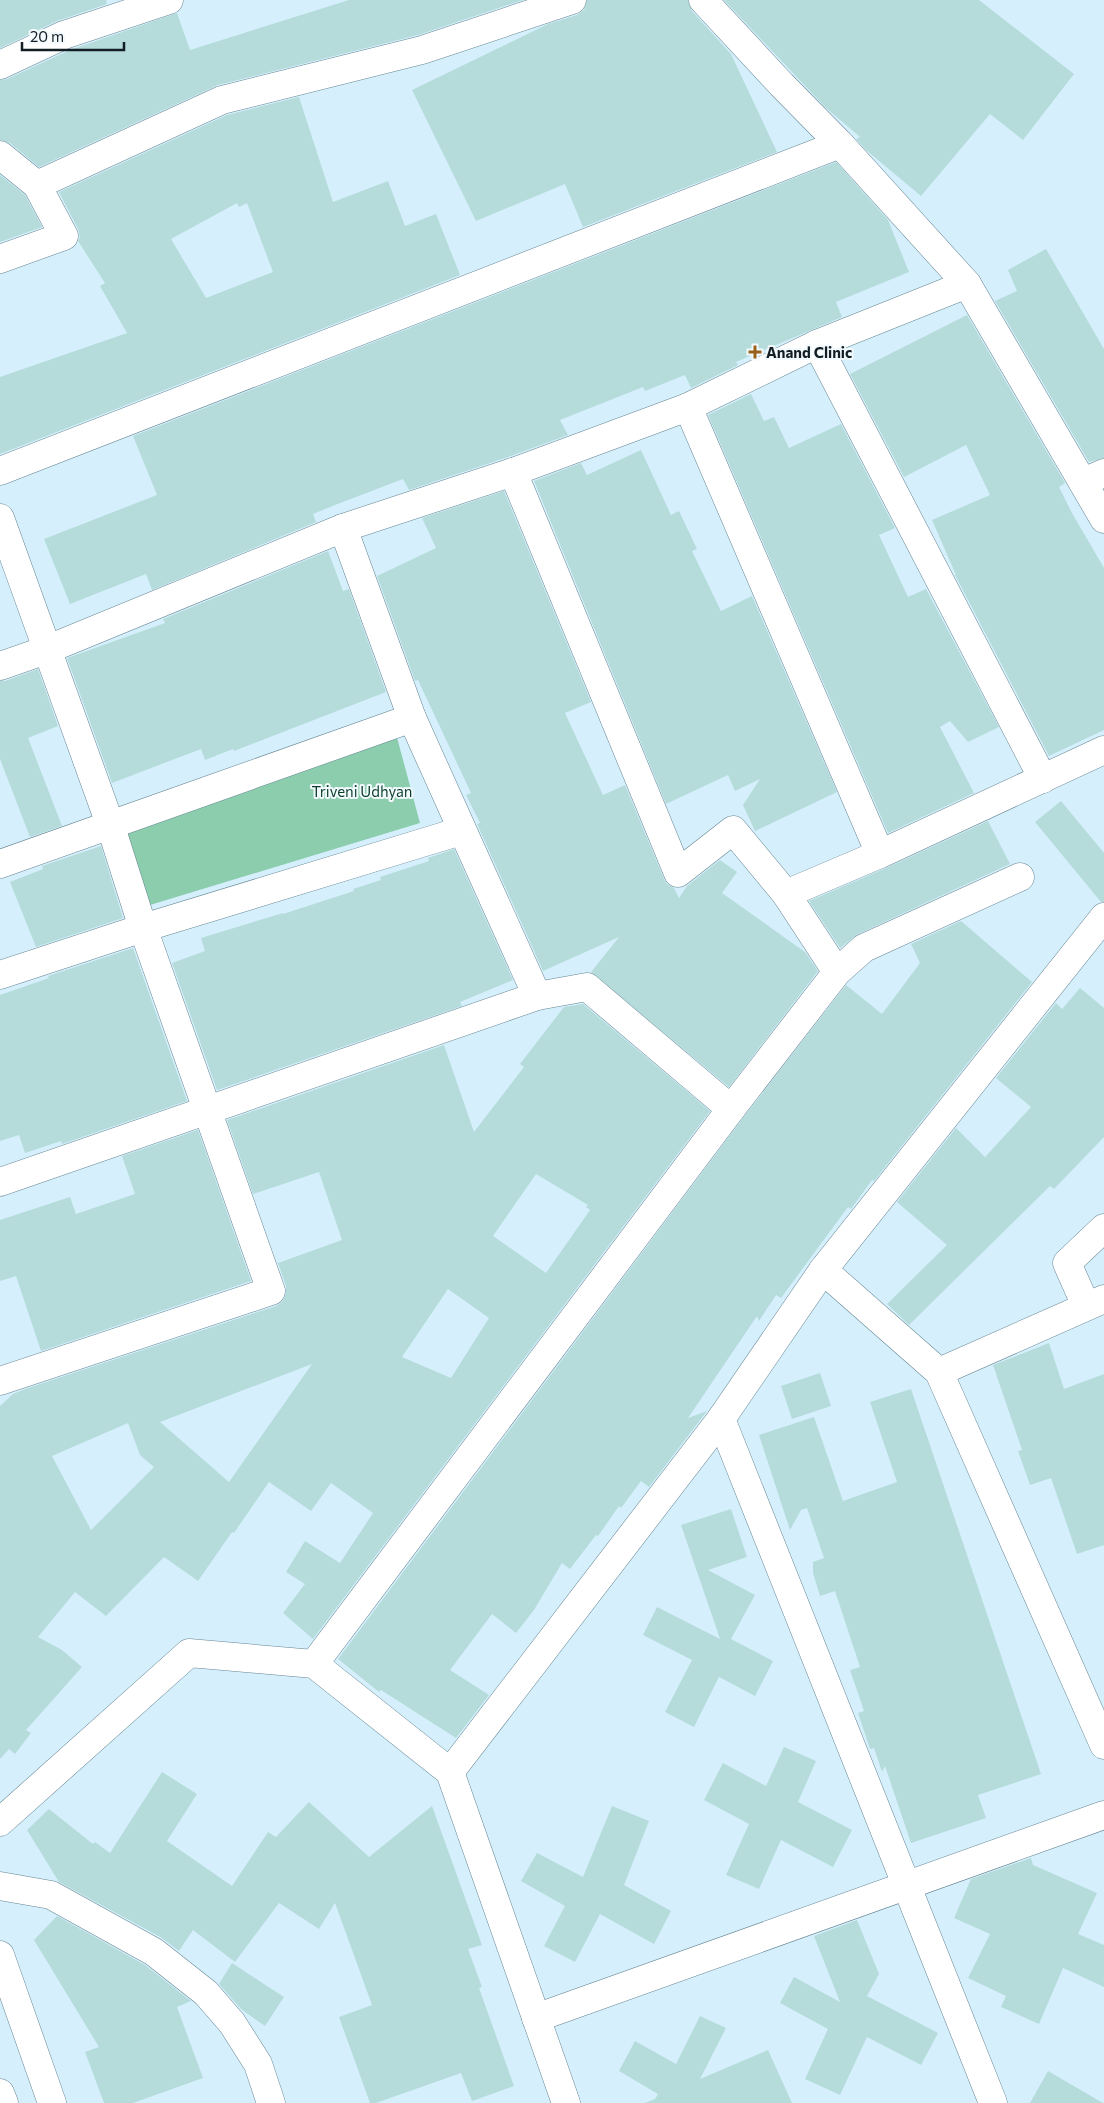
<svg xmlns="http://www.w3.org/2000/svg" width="1104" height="2103" font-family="Commissioner,sans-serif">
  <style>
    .green { fill: #8bcdad }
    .building { fill: #b5dcdb; fill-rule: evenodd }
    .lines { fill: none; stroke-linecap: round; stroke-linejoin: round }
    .minor-casing { stroke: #668593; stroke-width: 29 }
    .secondary-casing { stroke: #668593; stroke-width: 29 }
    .minor { stroke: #fff; stroke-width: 28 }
    .secondary { stroke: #fff; stroke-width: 28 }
    .poi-dot { fill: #98611c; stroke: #f3fafd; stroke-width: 2 }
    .labels { text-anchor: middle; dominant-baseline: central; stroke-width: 4; stroke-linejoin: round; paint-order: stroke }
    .poi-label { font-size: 15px; font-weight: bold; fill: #121e23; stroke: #f3fafd; text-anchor: start }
    .park-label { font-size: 15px; fill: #0b3e2a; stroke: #f3fafd }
  </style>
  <rect width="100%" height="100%" fill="#d5f0fc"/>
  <polygon class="green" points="395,730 420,823 150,905 120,823"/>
  <g class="building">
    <polygon points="0,0 106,0 107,4 57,21 0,48"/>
    <polygon points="349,0 523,0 418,35 218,85 39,167 10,143 0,140 0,80 7,79 70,50 177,13 190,50"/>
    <polygon points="587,0 688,0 692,11 731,54 777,152 583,227 565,184 476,221 412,90 548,24 577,15 584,10"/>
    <polygon points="724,0 979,0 1074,74 1023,140 990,114 921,196 866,150 856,139 860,137 825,107"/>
    <path d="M299,97L333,202L388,181L405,226L436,214L460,275L0,454V377L127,333L100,286L105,283L78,241L80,237L78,229L59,192L227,115ZM237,203L239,207L247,203L273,272L206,298L171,239Z"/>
    <polygon points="836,162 888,220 909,272 836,302 842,317 736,362 738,365 691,388 685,375 645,391 643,387 560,420 568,435 508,457 409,490 403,479 335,505 313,514 316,522 152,590 146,574 70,604 44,539 157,495 133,436"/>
    <polygon points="0,175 25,195 42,227 0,242"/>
    <polygon points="1046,249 1104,349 1104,458 1089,462 995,301 1017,291 1008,270"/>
    <polygon points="967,315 1065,483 1059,487 1072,513 1104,568 1104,730 1049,756 955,575 956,575 932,520 990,495 966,445 904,477 850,374"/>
    <polygon points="751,394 764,421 774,417 789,448 841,424 895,528 879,535 908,597 926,589 999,727 968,742 950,721 940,727 974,793 888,833 708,415"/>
    <polygon points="641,450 671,515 679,511 697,549 692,551 721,611 752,596 837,792 755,831 743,805 760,779 735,791 728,775 666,804 534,481 581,463 587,475"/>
    <polygon points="504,491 591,702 565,713 603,795 625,785 664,879 667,884 674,888 679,898 687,886 720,860 737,872 722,893 805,952 818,971 729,1087 591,972 619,937 543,971 477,824 480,823 466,795 471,793 418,680 415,681 377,576 436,548 422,518"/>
    <polygon points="328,551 343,591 349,589 386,692 234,751 233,749 205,760 201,749 112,783 67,658 165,623 163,619"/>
    <polygon points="38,669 58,726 28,738 62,826 30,837 0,759 0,681 5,681"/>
    <polygon points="1061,801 1104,853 1104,902 1101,902 1035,822"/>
    <polygon points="988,821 1010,864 858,934 840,948 809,901 886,868"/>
    <polygon points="101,846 123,918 36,947 10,882 43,869 42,866"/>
    <polygon points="454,849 513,980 460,1002 462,1006 217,1090 172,963 205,951 201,938 283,913 283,914 354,891 353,889 381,880 380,877 429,861 428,858"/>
    <polygon points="961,921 1032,982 874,1181 872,1180 851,1209 848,1207 781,1298 776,1295 759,1321 757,1316 688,1418 707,1411 649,1487 641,1481 621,1508 619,1506 598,1536 596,1535 570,1569 562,1563 534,1610 516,1633 492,1614 450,1670 489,1695 456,1738 381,1690 379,1692 338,1659 743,1118 846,985 882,1014 920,963 911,944"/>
    <polygon points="133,948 187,1101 62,1144 61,1141 25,1153 19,1135 0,1141 0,995 49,978 48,976"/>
    <polygon points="1080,988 1104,1008 1104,1137 1054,1189 1050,1186 909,1325 887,1304 947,1245 897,1202 956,1128 985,1157 1031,1107 996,1078 1056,1003 1062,1009"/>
    <path d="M583,1004L710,1111L313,1639L283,1613L305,1584L286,1572L305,1541L340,1563L373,1513L331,1483L311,1511L269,1482L234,1533L232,1532L198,1581L164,1557L106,1616L75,1592L38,1637L62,1650L82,1667L26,1730L31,1733L15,1754L9,1749L0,1759V1406L13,1394L25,1389L276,1306L283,1301L286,1293V1286L278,1263L342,1240L319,1172L253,1194L227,1120L444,1045L474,1132L524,1067L520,1064L564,1007ZM536,1174L588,1205L586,1207L590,1210L546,1273L493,1236ZM448,1289L489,1318L451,1378L402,1357ZM312,1364L229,1482L160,1422ZM128,1423L140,1455L154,1467L91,1530L52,1456Z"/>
    <polygon points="198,1130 251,1281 41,1351 16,1276 0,1281 0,1220 70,1197 76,1214 135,1194 122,1156"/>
    <polygon points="1049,1343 1064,1389 1104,1374 1104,1545 1077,1554 1051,1478 1030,1485 1018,1451 1022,1450 993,1365"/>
    <polygon points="820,1373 831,1406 792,1419 781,1386"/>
    <polygon points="911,1389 1041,1774 978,1795 986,1818 911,1843 885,1766 882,1772 874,1748 870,1749 858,1713 864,1711 850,1670 860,1667 835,1591 820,1596 813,1573 813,1562 824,1558 807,1508 801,1510 790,1530 759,1435 814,1417 843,1501 897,1482 870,1402"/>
    <polygon points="731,1509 747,1557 708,1570 755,1595 731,1639 773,1661 755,1696 719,1677 694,1727 665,1712 692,1660 643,1635 657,1607 720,1639 681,1525"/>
    <polygon points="784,1747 816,1761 798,1802 852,1830 833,1867 781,1840 759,1889 726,1875 749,1824 704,1800 723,1763 766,1786"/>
    <polygon points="162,1772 197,1794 167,1841 232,1886 268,1832 276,1837 309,1802 369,1857 432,1806 482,1945 468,1949 482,1987 479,1988 514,2086 472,2101 461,2073 376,2103 370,2103 339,2017 372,2005 335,1903 319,1929 279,1903 235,1962 193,1930 179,1951 162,1938 59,1882 27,1830 49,1809 93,1844 95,1842 110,1853"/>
    <polygon points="612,1806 649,1821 624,1885 671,1911 654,1944 600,1914 575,1962 544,1946 565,1906 521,1881 537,1853 583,1877"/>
    <polygon points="1031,1858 1033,1865 1097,1893 1078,1934 1104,1945 1104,1987 1063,1968 1039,2024 1001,2007 1006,1996 968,1978 990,1934 954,1918 971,1879"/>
    <polygon points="57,1916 145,1965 191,2001 177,2007 203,2078 133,2103 104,2103 85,2052 99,2047 34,1940"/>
    <polygon points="857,1920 879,1974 867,1996 938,2033 921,2065 867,2037 840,2095 805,2079 828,2029 780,2003 794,1977 840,2002 814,1936"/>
    <polygon points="232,1963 284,1997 265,2026 241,2009 219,1984"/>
    <polygon points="700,2016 726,2028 700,2079 768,2050 792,2103 645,2103 655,2099 658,2094 619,2071 635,2041 676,2064"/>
    <polygon points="1048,2071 1103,2103 1030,2103"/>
  </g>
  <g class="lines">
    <defs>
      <g id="minor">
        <polyline points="703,0 782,85 840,144 967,284 1104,519"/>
        <polyline points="0,65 64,35 169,0"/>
        <polyline points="0,155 37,185 64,236 0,259"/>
        <polyline points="37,185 222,100 422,50 572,0"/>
        <polyline points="817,344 1043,779"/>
        <polyline points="688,407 880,854"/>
        <polyline points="0,471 840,144"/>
        <polyline points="513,472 678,873 733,830 786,894 880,854 1104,750"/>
        <polyline points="1083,482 1104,473"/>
        <polyline points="0,518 110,824 143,928 271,1291 0,1381"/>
        <polyline points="343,528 412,718 537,996"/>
        <polyline points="0,666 46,650 343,528 513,472 688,407 817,344 967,284"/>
        <polyline points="0,864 412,718"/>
        <polyline points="786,894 837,972"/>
        <polyline points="0,975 143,928 461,831"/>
        <polyline points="0,1182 537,996 587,987 731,1109"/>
        <polyline points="823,1270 939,1372 1104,1745"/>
        <polyline points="1086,1306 1067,1263 1104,1228"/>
        <polyline points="939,1372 1104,1299"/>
        <polyline points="721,1419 993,2103"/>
        <polyline points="314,1664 731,1109 837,972 864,948 1020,877"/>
        <polyline points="450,1772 721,1419 823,1270 1104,917"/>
        <polyline points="0,1822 189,1653 314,1664 450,1772 566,2103"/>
        <polyline points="0,1886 51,1895 154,1952 206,1993 232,2023 258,2064 271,2103"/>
        <polyline points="536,2018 1104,1815"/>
      </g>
      <g id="secondary">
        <polyline points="0,1955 52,2103"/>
        <polyline points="0,2093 4,2103"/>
      </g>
    </defs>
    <use href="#minor" class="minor-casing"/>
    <use href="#secondary" class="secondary-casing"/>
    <use href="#minor" class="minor"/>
    <use href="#secondary" class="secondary"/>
  </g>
  <path class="poi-dot" d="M752.5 344.5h5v5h5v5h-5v5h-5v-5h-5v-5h5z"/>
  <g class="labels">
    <g class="poi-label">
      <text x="766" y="352">Anand Clinic</text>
    </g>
    <g class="park-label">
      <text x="362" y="791">Triveni Udhyan</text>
    </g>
  </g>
  <path d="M22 42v8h102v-8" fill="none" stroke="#121e23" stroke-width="2.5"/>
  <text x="30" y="42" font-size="15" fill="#121e23" stroke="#f3fafd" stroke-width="4" paint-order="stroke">20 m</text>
</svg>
